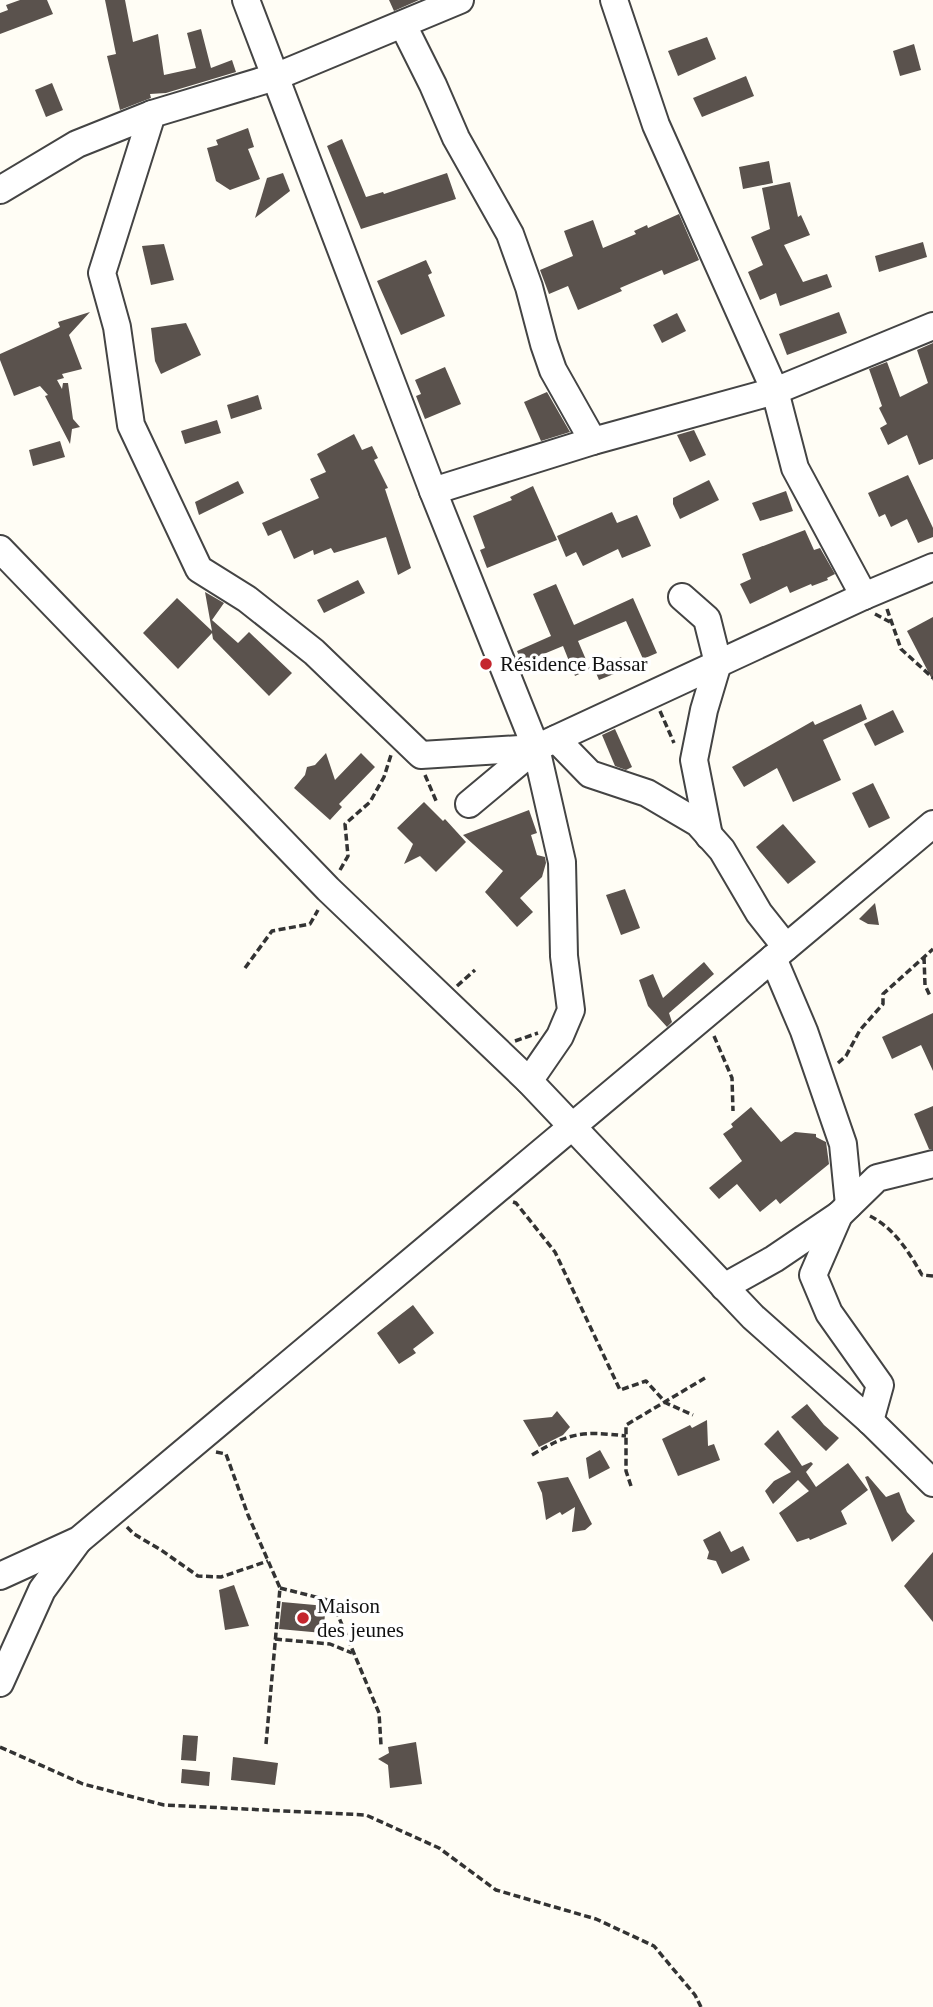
<svg xmlns="http://www.w3.org/2000/svg" width="933" height="2007" font-family="Georgia,serif">
  <style>
    .building { fill: #5a524d }
    .lines { fill: none; stroke-linecap: round; stroke-linejoin: round }
    .minor-casing { stroke: #444; stroke-width: 30 }
    .path { stroke: #333; stroke-width: 3.5; stroke-dasharray: 7 3.5; stroke-linecap: butt }
    .minor { stroke: #fff; stroke-width: 26 }
    .poi-dot { fill: #c4262e; stroke: #fff; stroke-width: 2.5 }
    .labels { text-anchor: middle; dominant-baseline: central; stroke-width: 7; stroke-linejoin: round; paint-order: stroke }
    .poi-label { font-size: 21px; fill: #111; stroke: #fff; text-anchor: start }
  </style>
  <rect width="100%" height="100%" fill="#fffdf5"/>
  <g class="building">
    <polygon points="20,0 47,0 53,14 0,34 0,13 8,10 6,5"/>
    <polygon points="105,0 125,0 133,42 158,34 164,75 196,68 187,33 201,29 211,68 232,60 236,72 166,93 150,94 151,98 120,110 107,56 116,54"/>
    <polygon points="389,0 419,0 394,11"/>
    <polygon points="707,37 716,59 678,76 668,51"/>
    <polygon points="914,44 921,70 900,76 893,51"/>
    <polygon points="746,76 754,96 702,117 693,98"/>
    <polygon points="52,83 63,110 46,117 35,90"/>
    <polygon points="248,128 254,147 248,149 260,179 230,190 216,181 207,148 218,145 216,140"/>
    <polygon points="342,139 366,197 383,192 384,194 447,173 456,199 361,229 327,146"/>
    <polygon points="769,161 773,183 743,189 739,167"/>
    <polygon points="283,173 290,191 255,218 267,178"/>
    <polygon points="790,182 798,217 801,215 810,235 784,245 803,282 827,274 832,287 780,306 776,293 760,300 748,272 763,265 751,237 770,229 762,188"/>
    <polygon points="679,214 699,260 664,275 662,270 620,288 622,291 578,310 568,286 549,294 540,270 573,256 564,231 593,220 603,248 636,234 634,231 647,225 648,228"/>
    <polygon points="923,242 927,257 879,272 875,256"/>
    <polygon points="164,244 174,280 151,285 142,246"/>
    <polygon points="426,260 432,273 428,275 445,316 401,335 377,281"/>
    <polygon points="90,312 69,335 82,369 62,374 64,378 57,380 62,389 63,383 68,383 73,419 80,427 72,429 70,444 45,396 48,395 40,386 14,396 0,360 0,354 60,327 58,322"/>
    <polygon points="839,312 847,333 787,355 779,334"/>
    <polygon points="677,313 686,331 662,343 653,325"/>
    <polygon points="186,323 201,355 161,374 155,361 151,328"/>
    <polygon points="933,343 933,459 919,465 907,435 888,445 880,428 887,424 879,408 882,406 869,369 887,362 900,397 928,383 917,350"/>
    <polygon points="445,367 461,404 425,419 416,396 421,394 415,380"/>
    <polygon points="547,392 570,432 541,441 524,402"/>
    <polygon points="258,395 262,409 231,419 227,405"/>
    <polygon points="217,420 221,433 185,444 181,431"/>
    <polygon points="694,430 706,455 690,462 677,435"/>
    <polygon points="354,434 362,450 372,446 378,458 374,460 388,488 385,489 411,568 398,575 386,537 334,553 331,548 314,555 313,550 294,559 281,530 268,536 262,523 319,498 310,479 326,472 317,454"/>
    <polygon points="60,441 65,457 33,466 29,450"/>
    <polygon points="908,475 933,528 933,537 918,543 907,519 891,527 885,514 879,517 868,493"/>
    <polygon points="709,480 719,500 680,519 673,504 673,498"/>
    <polygon points="238,481 244,493 199,515 195,502"/>
    <polygon points="533,486 557,540 487,568 480,550 485,548 473,516 512,500 510,497"/>
    <polygon points="786,491 793,511 760,521 752,503"/>
    <polygon points="612,512 617,523 637,515 651,546 622,558 618,549 583,566 576,552 566,557 557,536"/>
    <polygon points="805,530 814,550 820,548 835,574 827,578 828,580 812,586 811,584 790,593 787,586 750,604 740,584 751,579 742,554"/>
    <polygon points="358,580 365,593 324,613 317,600"/>
    <polygon points="556,584 574,625 633,598 657,653 643,659 626,621 578,641 590,669 575,676 563,646 522,663 517,651 551,636 533,594"/>
    <polygon points="205,592 224,603 212,620 238,643 249,632 292,673 269,696 213,639 212,633 178,669 143,633 177,598 212,631"/>
    <polygon points="933,617 933,681 907,631"/>
    <polygon points="621,657 626,669 599,680 594,668"/>
    <polygon points="861,704 867,719 823,740 841,780 793,802 777,768 744,787 732,767 813,721 815,725"/>
    <polygon points="893,710 904,732 875,746 864,724"/>
    <polygon points="615,729 632,767 626,770 615,766 602,735"/>
    <polygon points="326,753 335,780 361,753 375,767 339,804 342,807 330,820 294,788 305,775 307,767 315,765"/>
    <polygon points="873,783 890,818 869,828 852,793"/>
    <polygon points="424,802 443,821 445,819 466,842 436,872 420,856 404,864 413,844 397,828"/>
    <polygon points="529,810 537,833 531,835 537,855 545,857 546,863 542,877 520,898 533,912 517,927 485,892 503,871 463,835"/>
    <polygon points="783,824 816,862 788,884 756,847"/>
    <polygon points="625,889 640,928 621,935 606,895"/>
    <polygon points="875,903 879,925 868,924 859,919"/>
    <polygon points="704,962 714,974 669,1013 672,1022 667,1027 648,1006 639,980 653,974 663,998"/>
    <polygon points="933,1013 933,1071 921,1045 892,1059 882,1037"/>
    <polygon points="933,1106 933,1149 929,1149 914,1114"/>
    <polygon points="751,1107 781,1142 795,1132 816,1134 816,1137 826,1142 829,1164 780,1204 776,1199 760,1212 737,1184 719,1199 709,1188 742,1161 723,1134 733,1127 731,1124"/>
    <polygon points="413,1305 434,1333 413,1349 416,1353 399,1364 377,1333"/>
    <polygon points="807,1404 824,1425 839,1438 826,1451 791,1417"/>
    <polygon points="557,1411 570,1427 563,1435 539,1447 523,1420 552,1417"/>
    <polygon points="707,1420 708,1446 714,1444 720,1460 678,1476 662,1439 690,1425 692,1428"/>
    <polygon points="778,1430 802,1466 811,1462 813,1464 806,1472 816,1487 848,1463 868,1490 841,1511 847,1524 810,1540 809,1538 797,1542 779,1513 809,1491 798,1480 773,1504 765,1491 774,1481 791,1472 764,1444"/>
    <polygon points="600,1450 610,1468 589,1479 586,1458"/>
    <polygon points="868,1476 886,1497 899,1492 907,1512 915,1521 892,1542 865,1477"/>
    <polygon points="568,1477 592,1524 585,1530 572,1532 575,1507 562,1515 560,1512 546,1520 542,1493 537,1482"/>
    <polygon points="720,1531 731,1552 743,1546 750,1560 722,1574 716,1561 707,1559 709,1552 703,1540"/>
    <polygon points="933,1552 933,1622 904,1586"/>
    <polygon points="234,1585 249,1626 225,1630 219,1590"/>
    <polygon points="282,1602 326,1606 323,1633 279,1629"/>
    <polygon points="183,1735 198,1736 196,1761 181,1760"/>
    <polygon points="416,1742 422,1784 390,1788 388,1765 378,1759 389,1753 388,1747"/>
    <polygon points="233,1757 278,1763 275,1785 231,1780"/>
    <polygon points="182,1769 210,1772 209,1786 181,1783"/>
  </g>
  <g class="lines">
    <defs>
      <g id="minor">
        <polyline points="246,0 433,491 536,748 562,862 564,956 571,1010 560,1036 529,1081"/>
        <polyline points="460,0 275,77 152,114 102,273 117,327 131,425 199,569 247,599 314,652 421,755 536,748"/>
        <polyline points="614,0 656,125 775,391 795,468 864,596"/>
        <polyline points="403,25 433,85 456,138 510,234 529,287 544,344 553,370 593,441"/>
        <polyline points="0,190 77,144 152,114"/>
        <polyline points="433,491 593,441 775,391 933,326"/>
        <polyline points="0,549 328,889 529,1081 753,1317 870,1421 933,1483"/>
        <polyline points="682,597 707,619 718,663 704,710 694,760 709,836"/>
        <polyline points="556,739 590,774 647,793 698,823 722,850 759,913 786,947"/>
        <polyline points="469,804 536,748 864,596 933,567"/>
        <polyline points="773,958 804,1031 843,1144 849,1205"/>
        <polyline points="724,1287 774,1259 839,1215"/>
        <polyline points="870,1421 880,1385 829,1313 813,1275 839,1215 877,1178 933,1164"/>
        <polyline points="0,1576 79,1540 933,824"/>
        <polyline points="0,1683 42,1590 78,1541"/>
      </g>
    </defs>
    <use href="#minor" class="minor-casing"/>
    <g class="path">
      <polyline points="887,609 901,649 933,678"/>
      <polyline points="875,614 890,622"/>
      <polyline points="660,711 674,743"/>
      <polyline points="425,775 437,803"/>
      <polyline points="340,870 348,856 345,824 370,802 384,777 391,755"/>
      <polyline points="924,957 925,985 930,996"/>
      <polyline points="245,968 272,931 310,924 318,910"/>
      <polyline points="457,986 475,970"/>
      <polyline points="714,1036 732,1078 733,1111"/>
      <polyline points="515,1041 538,1033"/>
      <polyline points="838,1063 846,1056 860,1030 883,1004 883,994 933,949"/>
      <polyline points="513,1202 516,1203 555,1252 620,1390 646,1381 666,1403 693,1415"/>
      <path d="M870,1216C894,1228 909,1252 922,1275L933,1276"/>
      <polyline points="216,1452 226,1454 248,1515 280,1588 266,1744"/>
      <path d="M532,1455C570,1432 583,1431 626,1436"/>
      <polyline points="631,1486 626,1471 626,1425 705,1378"/>
      <polyline points="127,1527 134,1534 161,1550 198,1576 221,1577 268,1561"/>
      <polyline points="280,1588 332,1601 379,1713 381,1745"/>
      <polyline points="275,1639 330,1644 352,1653"/>
      <polyline points="0,1747 83,1784 164,1805 366,1815 439,1848 496,1890 596,1919 654,1946 695,1995 701,2007"/>
    </g>
    <use href="#minor" class="minor"/>
  </g>
  <g class="poi-dot">
    <circle cx="486" cy="664" r="7"/>
    <circle cx="303" cy="1618" r="7"/>
  </g>
  <g class="labels">
    <g class="poi-label">
      <text x="500" y="664">Résidence Bassar</text>
      <text x="317" y="1606">Maison<tspan x="317" dy="24">des jeunes</tspan></text>
    </g>
  </g>
</svg>
